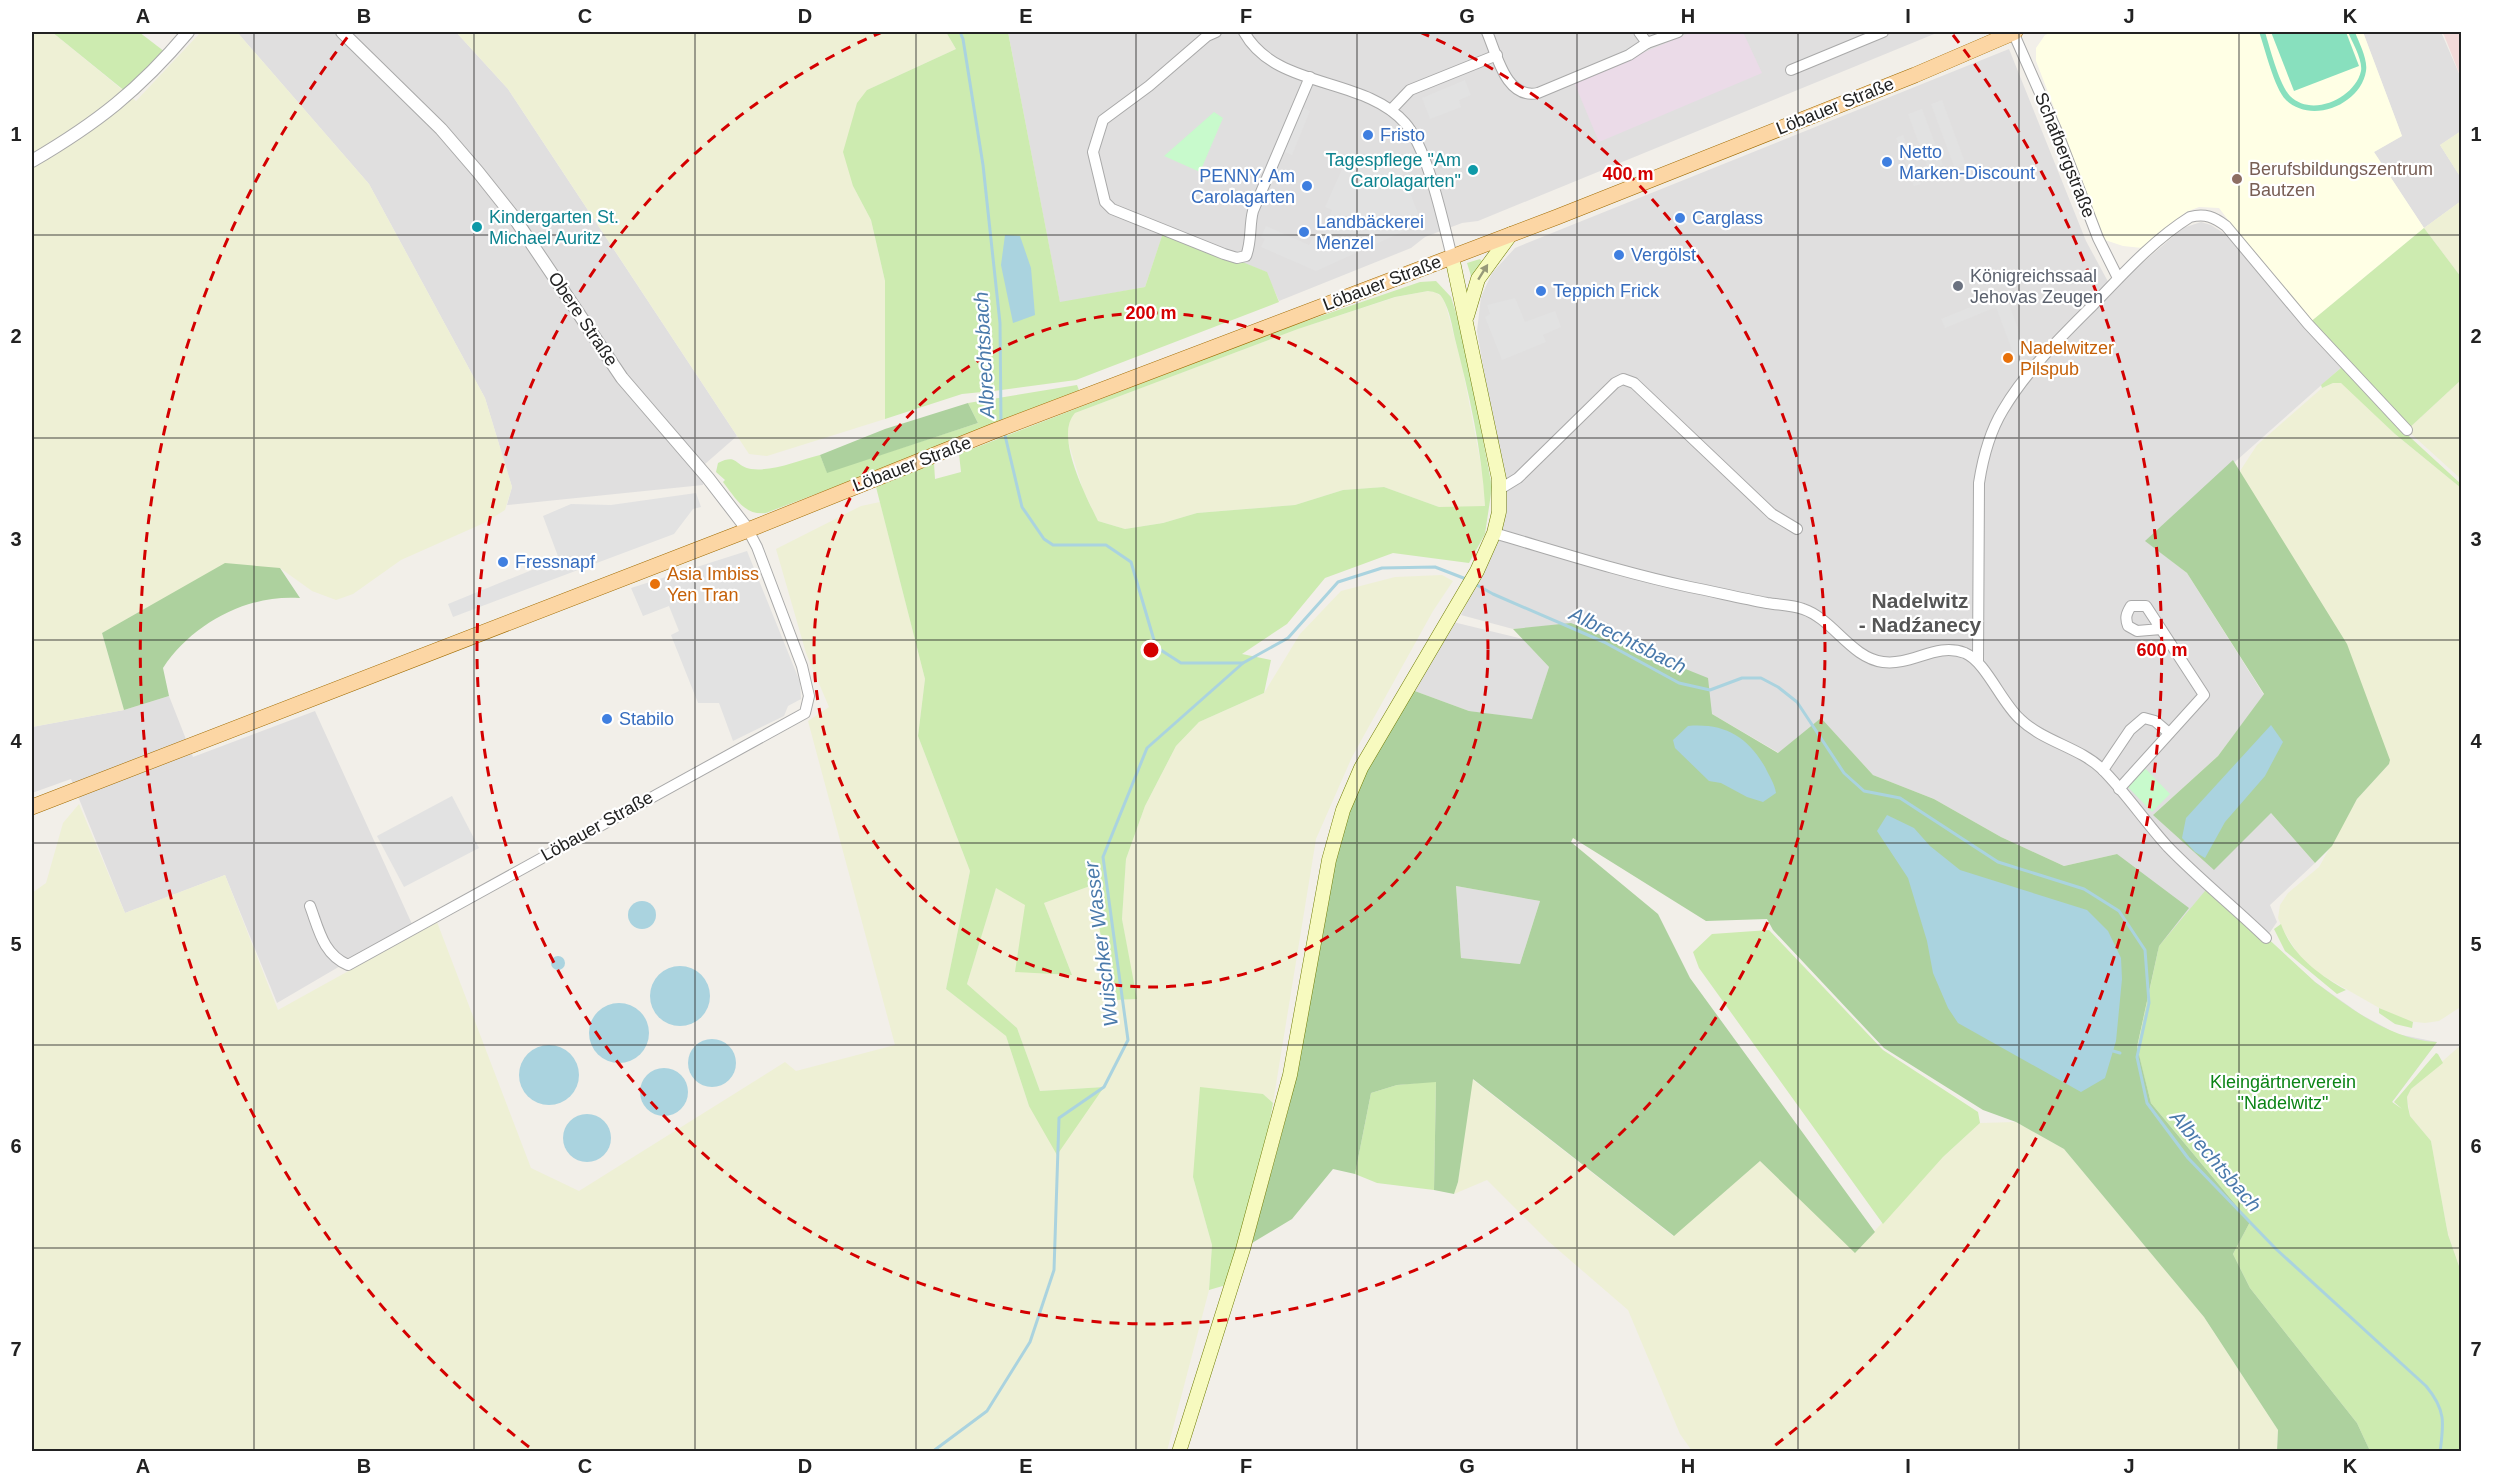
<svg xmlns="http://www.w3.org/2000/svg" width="2493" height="1483" font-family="Helvetica,sans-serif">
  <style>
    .residential { fill: #e0dfdf }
    .commercial { fill: #f2dad9 }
    .industrial { fill: #ebdbe8 }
    .education { fill: #ffffe5 }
    .farmland { fill: #eef0d5 }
    .grass { fill: #cdebb0; fill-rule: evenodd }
    .forest { fill: #add19e; fill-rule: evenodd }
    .park { fill: #c8facc }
    .pitch { fill: #88e0be }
    .parking { fill: #e2e2e2 }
    .water { fill: #aad3df }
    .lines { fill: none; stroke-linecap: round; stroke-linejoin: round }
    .stream { stroke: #aad3df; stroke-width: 3 }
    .minor-casing { stroke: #a9a9a9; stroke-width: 12 }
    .tertiary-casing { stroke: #a9a9a9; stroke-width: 14 }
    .secondary-casing { stroke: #707d05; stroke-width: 15 }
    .primary-casing { stroke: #a06b00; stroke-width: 16 }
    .minor { stroke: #fff; stroke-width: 10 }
    .tertiary { stroke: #fff; stroke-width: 12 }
    .secondary { stroke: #f7fabf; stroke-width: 14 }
    .primary { stroke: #fcd6a4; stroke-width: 15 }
    .oneway { fill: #979978 }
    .grid { fill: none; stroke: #222; stroke-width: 1.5; stroke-opacity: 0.55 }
    .ring { fill: none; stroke: #d40000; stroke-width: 3; stroke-dasharray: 10 8 }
    .shop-dot { fill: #3f7fe0; stroke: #fff; stroke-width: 2 }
    .culture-dot { fill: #0f9aa8; stroke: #fff; stroke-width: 2 }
    .education-dot { fill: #8d6e63; stroke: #fff; stroke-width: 2 }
    .worship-dot { fill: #6b7280; stroke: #fff; stroke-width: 2 }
    .food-dot { fill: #e8710a; stroke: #fff; stroke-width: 2 }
    .labels { text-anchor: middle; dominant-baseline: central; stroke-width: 4.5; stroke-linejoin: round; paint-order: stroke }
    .street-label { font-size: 18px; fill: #222; stroke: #fff }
    .shop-label { font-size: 18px; fill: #366cbe; stroke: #fff; text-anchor: start }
    .culture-label { font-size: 18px; fill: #0d838f; stroke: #fff; text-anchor: end }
    .education-label { font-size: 18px; fill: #785e54; stroke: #fff; text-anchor: start }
    .worship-label { font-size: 18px; fill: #5b616d; stroke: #fff; text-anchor: start }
    .food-label { font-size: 18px; fill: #c56008; stroke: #fff; text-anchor: start }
    .park-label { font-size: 18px; fill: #0c8416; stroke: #fff }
    .water-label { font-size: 20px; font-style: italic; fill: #4a7aab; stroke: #fff }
    .quarter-label { font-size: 21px; font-weight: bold; fill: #555; stroke: #fff }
    .centre { fill: #d40000; stroke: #fff; stroke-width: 3 }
    .ring-label { font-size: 18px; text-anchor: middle; font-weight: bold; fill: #d40000; stroke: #fff; stroke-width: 4.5; stroke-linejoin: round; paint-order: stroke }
    .neatline { fill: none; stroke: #222; stroke-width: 2 }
    .grid-label { font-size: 20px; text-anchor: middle; font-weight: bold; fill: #222 }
  </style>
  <rect width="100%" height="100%" fill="#f2efe9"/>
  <g class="residential">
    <polygon points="237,32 456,32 508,89 737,436 705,464 703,485 507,505 512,487 485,398 369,184"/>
    <polygon points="1008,32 1939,32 1478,221 1462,223 1425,237 1411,248 1279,301 1266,272 1164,231 1145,287 1060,303"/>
    <polygon points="2363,32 2418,32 2424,34 2441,32 2461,78 2461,131 2440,145 2461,178 2461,201 2424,228 2374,152 2402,136"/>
    <polygon points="2009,49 2086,241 2112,289 2183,228 2201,222 2211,225 2222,232 2261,269 2344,365 2146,541 2187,573 2264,695 2218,756 2153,815 2271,813 2315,863 2270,905 2277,922 2266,938 2315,982 2360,1014 2397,1034 2437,1042 2392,1102 2410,1116 2461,1272 2461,1451 2370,1451 2117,854 2064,866 2001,837 1934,799 1873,775 1821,719 1779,753 1712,714 1571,624 1513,629 1461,615 1481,574 1506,498 1477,331 1481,297 1492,273 1515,248"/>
    <polygon points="1453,622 1523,639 1549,667 1532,720 1469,711 1412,690"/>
    <polygon points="169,696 193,757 315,711 412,924 277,1003 225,875 125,913 71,779 32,793 32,727 124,710"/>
    <polygon points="1456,886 1540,901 1520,964 1461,958"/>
  </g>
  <polygon class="commercial" points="2441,32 2461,32 2461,78 2444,35"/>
  <polygon class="industrial" points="1692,32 1743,32 1762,73 1599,142 1574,82"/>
  <polygon class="education" points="2052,32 2363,32 2402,136 2374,152 2424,228 2308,324 2219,208 2199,207 2186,212 2142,248 2123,246 2105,240 2036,61 2036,48 2045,35"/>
  <g class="farmland">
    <polygon points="32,32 52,32 136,101 201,32 237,32 369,184 485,398 512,487 505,510 484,523 401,560 353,594 336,600 312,591 280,568 102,633 124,710 32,727"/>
    <polygon points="456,32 946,32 956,49 867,90 853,186 871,220 885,281 885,419 767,456 749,454 508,89"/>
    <polygon points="2461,131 2461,178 2440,145"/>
    <polygon points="2461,201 2461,277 2424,228"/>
    <polygon points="1428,291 1435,292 1442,297 1446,306 1462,366 1483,475 1485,507 1439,507 1384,487 1343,490 1295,505 1197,513 1163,523 1125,529 1098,521 1083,490 1067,438 1070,419 1075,413 1298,329 1396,297"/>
    <polygon points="2461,380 2461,479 2407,430"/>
    <polygon points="2333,383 2341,383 2350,390 2395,434 2461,488 2462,1006 2439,1021 2425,1023 2407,1021 2388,1013 2318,973 2300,957 2283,930 2278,918 2280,905 2288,893 2319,867 2357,799 2389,764 2240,471 2257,445 2322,388"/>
    <polygon points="880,502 925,679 918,736 970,871 946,989 1006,1036 1029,1106 1103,1087 1040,1091 1017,1028 967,984 996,887 1026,905 1072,975 1044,903 1090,886 1115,1000 1136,999 1122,919 1126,859 1145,806 1176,746 1199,722 1264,693 1300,634 1341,591 1395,577 1442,575 1453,581 1433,611 1352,757 1316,839 1273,1103 1263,1094 1193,1177 1212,1245 1209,1290 1167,1451 32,1452 32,893 46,883 63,823 79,804 125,913 225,875 278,1010 437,922 531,1168 579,1191 785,1062 796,1071 895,1045 808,721 829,707 806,653 776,549 861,506"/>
    <polygon points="2461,1045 2461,1272 2448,1235 2431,1141 2410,1116 2407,1097 2411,1089"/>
    <polygon points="1472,1079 1673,1236 1760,1161 1855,1252 1943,1157 1980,1123 2016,1122 2064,1149 2204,1317 2278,1430 2277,1451 1692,1451 1680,1434 1628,1310 1548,1241 1487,1180 1454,1194 1458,1182"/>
  </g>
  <g class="grass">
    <polygon points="52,32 139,32 165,52 126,92"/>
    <polygon points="946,32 1008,32 1060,302 1145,287 1164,230 1267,272 1279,302 1076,380 994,391 994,381 992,391 962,394 885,419 885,281 871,220 853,186 843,152 857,103 867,90 956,49"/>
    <polygon points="2424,228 2461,277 2461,380 2407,430 2308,324"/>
    <polygon points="1480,259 1484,264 1472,279 1467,263"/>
    <path d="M1436,281L1451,297L1463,336L1492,487L1485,534L1469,563L1393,553L1325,578L1287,624L1242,654L1271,660L1264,693L1199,722L1176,746L1145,806L1126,859L1122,919L1137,999L1115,1000L1090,886L1044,903L1072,975L1015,972L1025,905L996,888L967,984L1017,1028L1040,1091L1104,1087L1057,1155L1029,1106L1006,1036L946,989L970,871L918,736L925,679L876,487L934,463L935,479L961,472L959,454L1274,332L1420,282ZM1428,291C1435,292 1440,293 1443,299C1450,311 1452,326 1455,339C1469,393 1482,450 1485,506L1439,507L1384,487L1343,490L1295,505L1197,513L1163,523L1125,529L1098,521C1086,496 1054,436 1075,413L1298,329L1395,297Z"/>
    <polygon points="2342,367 2399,427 2461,484 2461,488 2395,434 2341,383 2333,383 2322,388 2321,385"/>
    <path d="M1077,385L1080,393L766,513C744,516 735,497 723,482L725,480L716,472L718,463C738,453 734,466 751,469C772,472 800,460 820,455L827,472L978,423L968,403Z"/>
    <path d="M2210,885L2315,982C2351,1009 2391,1040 2437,1042L2392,1102L2402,1109L2394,1102L2436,1053L2438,1054L2443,1063L2411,1089L2407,1097L2408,1107L2410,1116L2431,1141L2448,1235L2461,1272V1451H2370L2357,1423L2250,1288L2233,1254L2250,1222L2151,1103L2137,1048L2159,946Z"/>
    <path d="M2281,924C2292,955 2318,974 2346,990L2337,994L2285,951L2274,929Z"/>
    <polygon points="1769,930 1883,1050 1978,1112 1980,1123 1943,1157 1883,1224 1699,968 1693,952 1712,934"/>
    <polygon points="2379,1008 2413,1022 2412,1028 2395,1024 2379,1013"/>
    <polygon points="1436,1081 1434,1190 1377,1183 1355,1174 1371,1093 1397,1085"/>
    <polygon points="1200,1087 1263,1094 1273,1103 1264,1153 1226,1285 1209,1290 1212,1245 1193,1177"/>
  </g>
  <g class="forest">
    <polygon points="968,403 978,423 827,473 820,455 885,429"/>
    <polygon points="2233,460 2347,644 2390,760 2389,764 2357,799 2332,846 2315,863 2271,813 2214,870 2153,815 2218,756 2264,694 2187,573 2145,541"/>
    <path d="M225,563L280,568L300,598C247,594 192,624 163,668L169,696L124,710L102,633Z"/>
    <path d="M1571,623L1708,678L1712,714L1778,753L1821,718L1873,775L1934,799L2001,837L2064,866L2117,854L2189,908L2159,946L2137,1047L2151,1103L2250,1222L2233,1254L2250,1288L2357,1423L2370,1451H2277L2278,1430L2204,1317L2064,1149L2016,1122L1983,1110L1884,1048L1773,930L1767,919L1706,921L1573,838L1571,842L1658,914L1690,978L1875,1232L1855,1253L1760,1161L1674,1236L1473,1079L1458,1182L1454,1194L1434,1190L1436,1082L1397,1085L1371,1093L1355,1174L1333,1169L1292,1219L1252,1243L1291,1099L1316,953L1341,827L1362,776L1412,690L1469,711L1532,719L1549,667L1513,629ZM1456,886L1540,901L1520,964L1461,958Z"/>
  </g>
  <g class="park">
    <polygon points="1214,112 1223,118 1200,172 1164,156"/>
    <polygon points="2143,766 2170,794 2152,812 2125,784"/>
  </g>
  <g class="pitch">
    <path d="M2259,32H2265C2270,48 2279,84 2290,96C2312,118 2355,98 2361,71C2363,60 2352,42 2348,32H2355C2359,43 2368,59 2366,71C2361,104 2312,125 2286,100C2274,88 2265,48 2259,32Z"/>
    <polygon points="2271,32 2346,32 2359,66 2294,91"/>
  </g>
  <g class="parking">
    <polygon points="1465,80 1471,95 1459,100 1461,107 1430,119 1422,98"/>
    <polygon points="1942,100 1966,165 1955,169 1931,104"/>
    <polygon points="1298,105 1310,111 1292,155 1280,150"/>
    <polygon points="1922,109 1943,165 1929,171 1908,114"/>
    <polygon points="1903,135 1921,184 1914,186 1896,138"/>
    <polygon points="1349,154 1380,166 1384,155 1390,157 1387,167 1399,164 1419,216 1406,221 1409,229 1316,271 1261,247 1265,239 1261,237 1266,226 1309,245 1315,234 1321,236 1332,210 1325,207"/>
    <polygon points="2005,293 2028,356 2016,361 1996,307 1945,328 1941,319"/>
    <polygon points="1515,298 1525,322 1555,311 1561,327 1543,335 1546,342 1502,360 1485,317 1490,314 1487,305"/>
    <polygon points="696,493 701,507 693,509 674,534 453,617 448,604 559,559 543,516 571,504 611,505"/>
    <polygon points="747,551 800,682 801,699 788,706 784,716 733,741 719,703 698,703 671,635 679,631 669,606 643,616 631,588"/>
    <polygon points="452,796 479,848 404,887 377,836"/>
  </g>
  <g class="water">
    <polygon points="1005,235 1020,236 1031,268 1035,315 1013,323 1001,265"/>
    <polygon points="2271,725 2283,742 2265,776 2225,822 2205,858 2195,852 2182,838 2186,818"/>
    <path d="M1688,726C1724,723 1747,736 1765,767C1769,776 1775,784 1776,793L1763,802L1747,797L1721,783L1709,781L1675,748L1673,740Z"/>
    <polygon points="1887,815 1914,828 1930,846 1960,870 2087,910 2108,931 2121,958 2122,979 2116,1041 2105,1078 2081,1092 1958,1023 1948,1008 1933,973 1927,941 1908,878 1877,831"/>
    <circle cx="642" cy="915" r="14"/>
    <circle cx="558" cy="963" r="7"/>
    <circle cx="680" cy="996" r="30"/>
    <circle cx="619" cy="1033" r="30"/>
    <circle cx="712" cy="1063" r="24"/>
    <circle cx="549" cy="1075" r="30"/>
    <circle cx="664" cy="1092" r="24"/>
    <circle cx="587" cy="1138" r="24"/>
  </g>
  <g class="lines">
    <g class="stream">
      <polyline points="960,32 963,39 983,165 1000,323 1001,422"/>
      <polyline points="1004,431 1022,507 1044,539 1053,545 1106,545 1131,562 1156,647 1181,663 1243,663 1288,638 1338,582 1382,568 1435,567 1466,579"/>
      <path d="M1475,584L1493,594L1604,642L1679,683L1710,690L1742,678H1761L1778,687L1797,702L1844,773L1864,791L1900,798L1998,862L2084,889L2119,911L2145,950L2149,1003L2137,1057L2147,1103L2188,1158L2276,1249L2426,1386C2446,1410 2444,1423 2440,1452"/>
      <polyline points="2113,1051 2120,1053"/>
      <polyline points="932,1452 987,1411 1030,1342 1054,1270 1059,1118 1104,1087 1128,1040 1103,857 1147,748 1243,663"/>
    </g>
    <defs>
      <g id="minor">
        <path d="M1216,32L1207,36L1149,86L1103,120L1093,152L1105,202L1112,209L1224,254L1237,258L1246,256C1252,241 1249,226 1253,211L1310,77"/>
        <path d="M1244,32C1276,90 1364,76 1405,123C1428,149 1443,222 1452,257"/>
        <path d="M1487,32C1497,55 1506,100 1538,93L1629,55L1647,43"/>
        <polyline points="1639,32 1647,43 1678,32"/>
        <polyline points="2013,32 2058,134 2098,238 2118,278"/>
        <polyline points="1791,70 1883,32"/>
        <polyline points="1391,110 1410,90 1497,55"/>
        <polyline points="1500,489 1518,478 1615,383 1623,379 1634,383 1772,514 1797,529"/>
        <path d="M1494,533C1559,552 1624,573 1690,587C1715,592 1741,598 1767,603C1779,605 1792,605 1803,609C1833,619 1851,658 1883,662C1912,666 1936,642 1965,653C1986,662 2001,702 2020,719C2044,742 2079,747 2102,769C2126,793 2145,822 2168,847C2199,879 2234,907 2266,938"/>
        <path d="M1978,661L1979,483C1983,457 1989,433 2003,410C2026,371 2060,338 2092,306C2122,275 2153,240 2190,217C2205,213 2214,217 2226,226L2308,324L2407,430"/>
        <polyline points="2103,770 2130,730 2144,718 2155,721 2169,733"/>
        <path d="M2119,789L2204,695L2161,629L2137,631L2128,626C2125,618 2126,614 2131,606H2146L2161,629"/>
        <path d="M310,906C319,930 323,954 348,965L805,713L809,696L802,666L757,547L748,530"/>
      </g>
      <g id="tertiary">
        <polyline points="342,32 441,129 478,172 513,216 622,378 708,478 748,530"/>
        <path d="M32,161C97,123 139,90 188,32"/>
      </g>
      <g id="secondary">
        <polyline points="1467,316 1478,279 1511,234"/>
        <polyline points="1179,1452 1243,1249 1290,1075 1329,860 1343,810 1361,768 1477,571 1494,533 1499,512 1499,479 1452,257"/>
      </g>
      <polyline id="primary" points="32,807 748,530 994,431 1557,217 1915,75 2015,32"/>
    </defs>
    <use href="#minor" class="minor-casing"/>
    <use href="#tertiary" class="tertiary-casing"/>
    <use href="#secondary" class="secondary-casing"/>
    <use href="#primary" class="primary-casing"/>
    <use href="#minor" class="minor"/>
    <use href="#tertiary" class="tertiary"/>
    <use href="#secondary" class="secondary"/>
    <use href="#primary" class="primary"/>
  </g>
  <defs><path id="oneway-solid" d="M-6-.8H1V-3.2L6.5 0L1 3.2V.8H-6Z" transform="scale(1.5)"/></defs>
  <use class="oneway" href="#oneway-solid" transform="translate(1483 272) rotate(-58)"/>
  <path class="grid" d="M254,32V1452M474,32V1452M695,32V1452M916,32V1452M1136,32V1452M1357,32V1452M1577,32V1452M1798,32V1452M2019,32V1452M2239,32V1452M32,235H2462M32,438H2462M32,640H2462M32,843H2462M32,1045H2462M32,1248H2462"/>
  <g class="ring">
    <circle cx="1151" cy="650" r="337"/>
    <path d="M1420 32A674 674 0 1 1 882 32"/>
    <path d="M529 1447A1011 1011 0 0 1 349 35M1953 35A1011 1011 0 0 1 1773 1447"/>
  </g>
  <g class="shop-dot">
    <circle cx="1368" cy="135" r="6"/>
    <circle cx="1887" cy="162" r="6"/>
    <circle cx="1307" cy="186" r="6"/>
    <circle cx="1680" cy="218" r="6"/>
    <circle cx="1304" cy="232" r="6"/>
    <circle cx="1619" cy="255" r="6"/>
    <circle cx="1541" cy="291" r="6"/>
    <circle cx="503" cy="562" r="6"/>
    <circle cx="607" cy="719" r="6"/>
  </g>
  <g class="culture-dot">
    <circle cx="1473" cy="170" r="6"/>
    <circle cx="477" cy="227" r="6"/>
  </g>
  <circle class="education-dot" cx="2237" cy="179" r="6"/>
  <circle class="worship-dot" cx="1958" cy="286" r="6"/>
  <g class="food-dot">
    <circle cx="2008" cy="358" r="6"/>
    <circle cx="655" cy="584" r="6"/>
  </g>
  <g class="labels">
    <g class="street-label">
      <text transform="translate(1835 106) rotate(-22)">Löbauer Straße</text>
      <text transform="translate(2065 155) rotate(68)">Schafbergstraße</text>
      <text transform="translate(1382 283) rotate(-21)">Löbauer Straße</text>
      <text transform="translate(583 319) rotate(56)">Obere Straße</text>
      <text transform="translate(912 464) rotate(-21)">Löbauer Straße</text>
      <text transform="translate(597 826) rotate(-29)">Löbauer Straße</text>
    </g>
    <g class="shop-label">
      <text x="1380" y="135">Fristo</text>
      <text x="1899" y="152">Netto<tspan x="1899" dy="21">Marken-Discount</tspan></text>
      <text x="1295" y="176" text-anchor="end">PENNY. Am<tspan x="1295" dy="21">Carolagarten</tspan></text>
      <text x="1692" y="218">Carglass</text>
      <text x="1316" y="222">Landbäckerei<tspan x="1316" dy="21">Menzel</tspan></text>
      <text x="1631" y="255">Vergölst</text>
      <text x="1553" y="291">Teppich Frick</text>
      <text x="515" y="562">Fressnapf</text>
      <text x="619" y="719">Stabilo</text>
    </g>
    <g class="culture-label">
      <text x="1461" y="160">Tagespflege "Am<tspan x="1461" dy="21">Carolagarten"</tspan></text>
      <text x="489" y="217" text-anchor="start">Kindergarten St.<tspan x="489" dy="21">Michael Auritz</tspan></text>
    </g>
    <g class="education-label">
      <text x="2249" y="169">Berufsbildungszentrum<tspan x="2249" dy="21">Bautzen</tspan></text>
    </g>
    <g class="worship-label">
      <text x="1970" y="276">Königreichssaal<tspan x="1970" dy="21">Jehovas Zeugen</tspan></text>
    </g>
    <g class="food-label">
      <text x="2020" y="348">Nadelwitzer<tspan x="2020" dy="21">Pilspub</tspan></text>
      <text x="667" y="574">Asia Imbiss<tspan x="667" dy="21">Yen Tran</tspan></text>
    </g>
    <g class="park-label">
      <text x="2283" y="1082">Kleingärtnerverein<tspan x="2283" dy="21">"Nadelwitz"</tspan></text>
    </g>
    <g class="water-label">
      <text transform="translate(984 355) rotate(-93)">Albrechtsbach</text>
      <text transform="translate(1628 640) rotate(26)">Albrechtsbach</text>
      <text transform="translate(1101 944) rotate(-97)">Wuischker Wasser</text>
      <text transform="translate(2216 1161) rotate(49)">Albrechtsbach</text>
    </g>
    <g class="quarter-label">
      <text x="1920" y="600">Nadelwitz<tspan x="1920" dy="24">- Nadźanecy</tspan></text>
    </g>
  </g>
  <circle cx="1151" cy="650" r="9" class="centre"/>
  <g class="ring-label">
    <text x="1628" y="180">400 m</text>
    <text x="1151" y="319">200 m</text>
    <text x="2162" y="656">600 m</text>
  </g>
  <rect width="2493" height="1483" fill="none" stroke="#ffffff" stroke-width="66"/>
  <rect x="33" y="33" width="2427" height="1417" class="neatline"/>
  <g class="grid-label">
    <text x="143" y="23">A</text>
    <text x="364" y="23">B</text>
    <text x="585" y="23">C</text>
    <text x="805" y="23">D</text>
    <text x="1026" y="23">E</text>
    <text x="1246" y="23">F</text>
    <text x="1467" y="23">G</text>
    <text x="1688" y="23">H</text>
    <text x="1908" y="23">I</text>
    <text x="2129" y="23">J</text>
    <text x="2350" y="23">K</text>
    <text x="16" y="141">1</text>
    <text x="2476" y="141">1</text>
    <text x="16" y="343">2</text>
    <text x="2476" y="343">2</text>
    <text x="16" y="546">3</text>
    <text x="2476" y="546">3</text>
    <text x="16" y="748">4</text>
    <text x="2476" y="748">4</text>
    <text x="16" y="951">5</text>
    <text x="2476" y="951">5</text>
    <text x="16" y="1153">6</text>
    <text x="2476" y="1153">6</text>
    <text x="16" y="1356">7</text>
    <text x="2476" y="1356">7</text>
    <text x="143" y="1473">A</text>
    <text x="364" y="1473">B</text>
    <text x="585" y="1473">C</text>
    <text x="805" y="1473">D</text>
    <text x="1026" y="1473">E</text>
    <text x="1246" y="1473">F</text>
    <text x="1467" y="1473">G</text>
    <text x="1688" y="1473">H</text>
    <text x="1908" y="1473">I</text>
    <text x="2129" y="1473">J</text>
    <text x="2350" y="1473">K</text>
  </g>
</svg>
